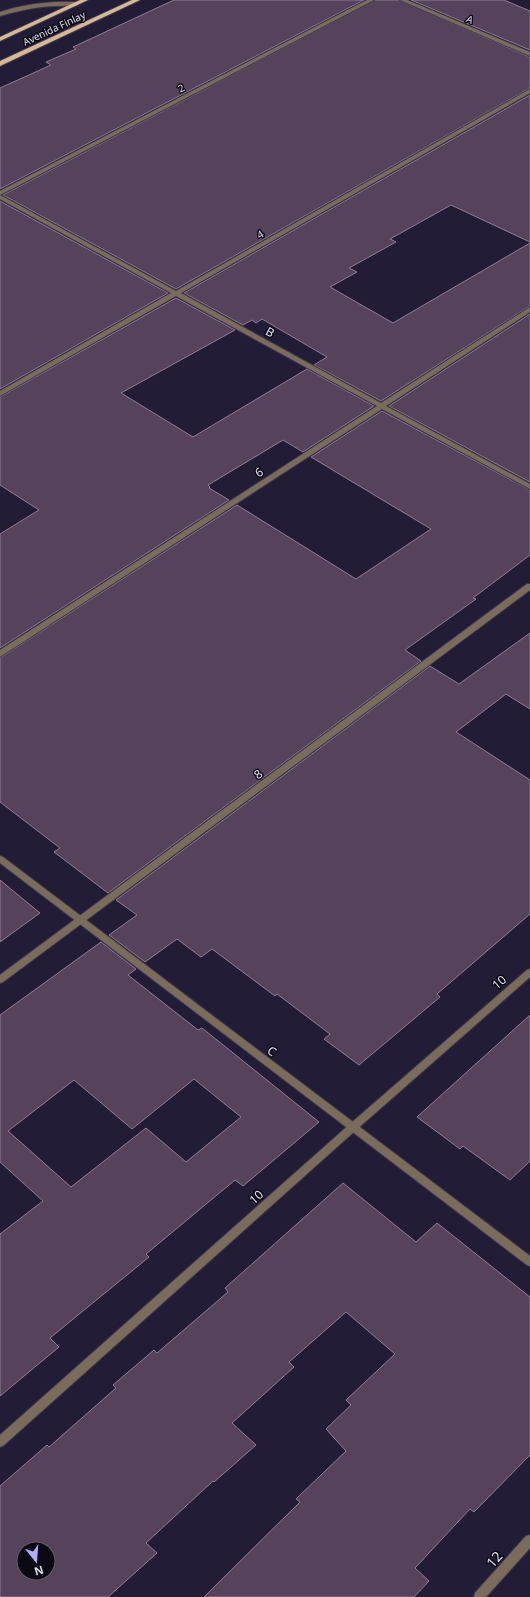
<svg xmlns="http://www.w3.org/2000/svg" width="530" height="1597" font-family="'Noto Sans',sans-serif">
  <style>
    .building { fill: #56425b; stroke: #927d98; fill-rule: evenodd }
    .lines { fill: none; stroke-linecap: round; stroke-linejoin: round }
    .service-casing { stroke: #3e3750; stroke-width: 2 }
    .minor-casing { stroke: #3e3750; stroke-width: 2 }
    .tertiary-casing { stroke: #3e3750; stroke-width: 2 }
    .primary-casing { stroke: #3e3750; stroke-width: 2 }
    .service { fill: #7a6c5b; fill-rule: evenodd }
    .minor { fill: #7a6c5b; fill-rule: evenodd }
    .tertiary { fill: #7a6c5b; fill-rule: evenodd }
    .primary { fill: #d5b894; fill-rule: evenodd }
    .labels { text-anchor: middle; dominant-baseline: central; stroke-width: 3; stroke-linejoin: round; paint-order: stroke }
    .far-street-label { font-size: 10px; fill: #e3e0f1; stroke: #0b0914 }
    .street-label { font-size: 12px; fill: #e3e0f1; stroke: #0b0914 }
    .near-street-label { font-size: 14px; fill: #e3e0f1; stroke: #0b0914 }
  </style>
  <rect width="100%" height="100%" fill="#231c36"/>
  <g class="building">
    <polygon points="174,0 364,0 0,189 0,88 51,65 46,62 76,49 73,47"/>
    <polygon points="375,0 399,0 530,57 530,88 176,289 3,195"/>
    <polygon points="411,0 504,0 530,11 530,50"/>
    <polygon points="530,95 530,242 451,205 390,239 396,242 349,268 357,272 330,287 393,323 530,243 530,306 381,401 314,365 327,357 262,319 256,323 252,320 243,325 184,293"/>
    <polygon points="0,201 168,293 0,389"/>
    <polygon points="176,298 235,330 121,393 193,437 307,369 374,406 303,452 283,440 208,485 210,487 209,488 229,500 0,648 0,534 39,510 0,485 0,397"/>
    <polygon points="530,314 530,482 389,406"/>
    <polygon points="382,411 530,490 530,555 473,598 476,599 405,650 421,661 108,893 54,852 60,848 0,802 0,658 237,505 356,579 431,529 311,457"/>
    <polygon points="530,633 530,709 506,694 456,732 530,780 530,914 437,994 440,997 359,1065 324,1039 330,1034 277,994 275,996 212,949 201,957 177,939 145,962 109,935 137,915 116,900 430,666 459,684"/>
    <polygon points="0,880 40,913 0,942"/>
    <path d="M101,942L136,969L128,975L198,1030L202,1028L319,1122L243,1186L235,1180L146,1254L149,1257L50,1338L59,1347L0,1396V1234L43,1201L0,1162V1015ZM194,1079L241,1117L186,1162L146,1128L71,1187L8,1131L74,1080L132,1129Z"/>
    <polygon points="530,1015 530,1161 510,1180 463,1146 460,1149 417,1117"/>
    <path d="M343,1183L416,1242L437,1223L530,1297V1455L474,1512L470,1509L415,1568L429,1581L414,1597H204L300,1502L296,1499L346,1451L326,1429L351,1405L346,1400L395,1354L346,1312L289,1362L294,1367L232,1423L256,1445L214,1482L213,1481L146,1543L157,1553L108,1597H0V1486L47,1445L49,1447L116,1388L113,1385L154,1350L157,1353L228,1292L225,1288ZM24,1549H48V1573H24Z"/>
  </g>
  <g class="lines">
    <defs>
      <path id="service" d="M56,2H76L79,4L76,6C47,5 28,8 0,16V12C18,6 37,3 56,2Z"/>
      <g id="minor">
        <polygon points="367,0 374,0 0,195 0,191"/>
        <polygon points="400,0 407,0 530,52 530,56"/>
        <polygon points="530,89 530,93 181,293 381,403 530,307 530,312 386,406 530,484 530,489 382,409 0,657 0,650 377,406 176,296 0,396 0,391 171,293 0,199 0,195 176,291"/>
        <polygon points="527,584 530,584 530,590 3,982 0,983 0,975"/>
        <polygon points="530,969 530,977 356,1130 4,1445 0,1447 0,1435 350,1124 527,970"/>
        <polygon points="530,1535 530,1548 486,1597 474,1597 475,1593 526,1536"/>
      </g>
      <polygon id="tertiary" points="0,856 3,857 530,1256 530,1266 527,1265 0,863"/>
      <g id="primary">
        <polygon points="80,0 88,0 0,41 0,37"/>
        <polygon points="132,0 140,0 0,66 0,61"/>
      </g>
    </defs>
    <use href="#service" class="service-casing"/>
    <use href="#minor" class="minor-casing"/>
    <use href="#tertiary" class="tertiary-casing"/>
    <use href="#primary" class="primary-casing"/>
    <use href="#service" class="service"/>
    <use href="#minor" class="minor"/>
    <use href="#tertiary" class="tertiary"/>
    <use href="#primary" class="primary"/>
  </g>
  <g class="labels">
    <g class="far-street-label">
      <text transform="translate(470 19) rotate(23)">A</text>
      <text transform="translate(54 28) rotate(-25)">Avenida Finlay</text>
      <text transform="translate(181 88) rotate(-27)">2</text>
      <text transform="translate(260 234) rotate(-30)">4</text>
    </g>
    <g class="street-label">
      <text transform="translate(270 332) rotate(29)">B</text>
      <text transform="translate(259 472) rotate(-33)">6</text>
      <text transform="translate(258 774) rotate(-37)">8</text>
      <text transform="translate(499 982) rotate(-41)">10</text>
      <text transform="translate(272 1051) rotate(37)">C</text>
      <text transform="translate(256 1197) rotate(-42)">10</text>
    </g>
    <g class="near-street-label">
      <text transform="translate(494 1559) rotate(-48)">12</text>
    </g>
  </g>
  <g transform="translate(36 1561) rotate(163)"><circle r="19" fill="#0b0914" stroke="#615f6c"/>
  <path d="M0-3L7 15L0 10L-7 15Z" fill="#b4acf9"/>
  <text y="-6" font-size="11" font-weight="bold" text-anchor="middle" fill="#e3e0f1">N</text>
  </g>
</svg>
